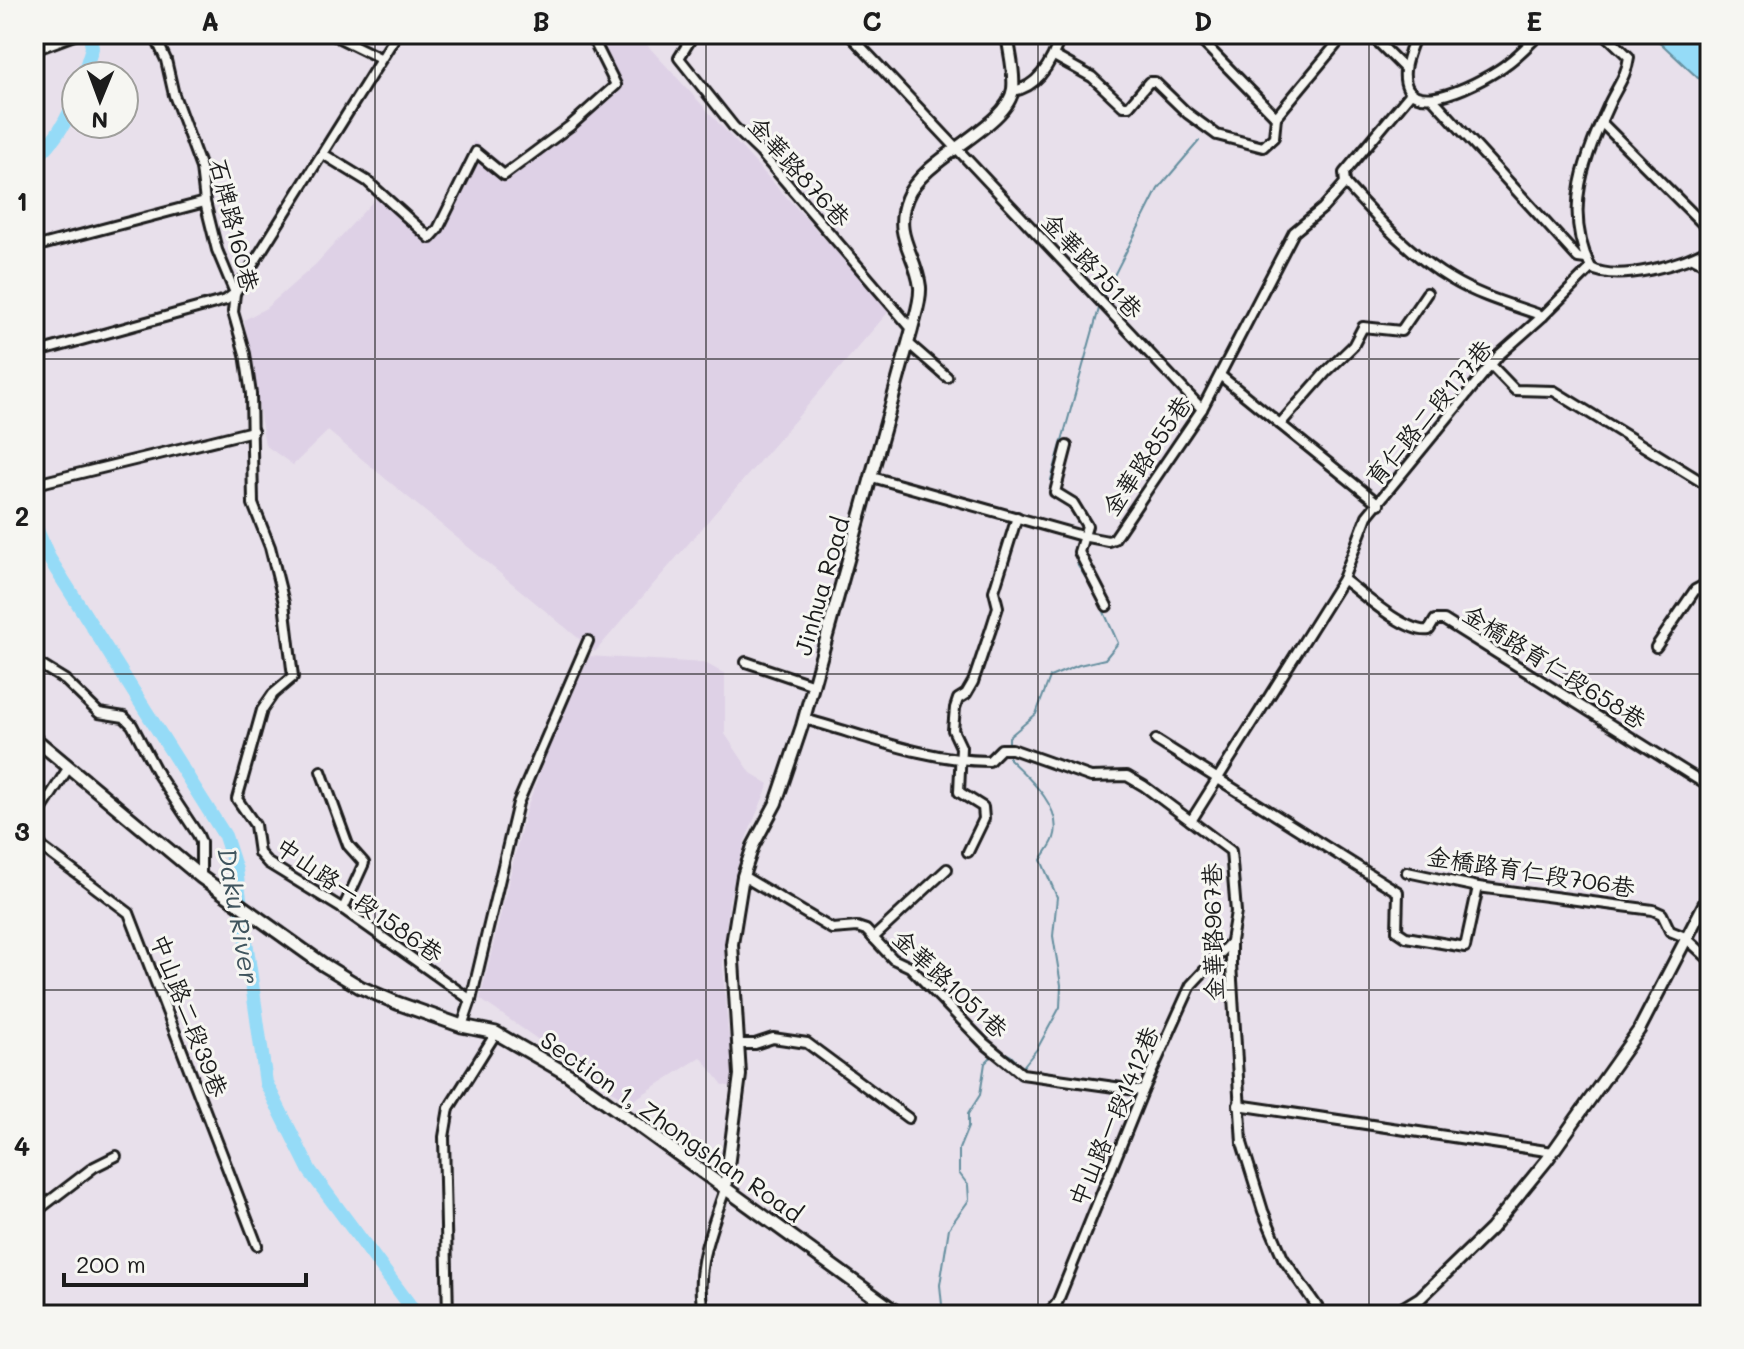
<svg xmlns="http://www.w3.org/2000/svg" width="1744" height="1349" font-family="Mali,'LXGW WenKai TC',sans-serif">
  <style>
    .built { fill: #ded1e6 }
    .water { fill: #95dbf7; stroke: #658f9f; stroke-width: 2 }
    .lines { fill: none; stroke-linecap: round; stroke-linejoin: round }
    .stream { stroke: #658f9f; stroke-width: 2 }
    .river { stroke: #95dbf7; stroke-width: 14 }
    .minor-casing { stroke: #1c1c1c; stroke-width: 14 }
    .tertiary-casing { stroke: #1c1c1c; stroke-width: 16 }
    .secondary-casing { stroke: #1c1c1c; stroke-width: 17 }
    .minor { stroke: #f6f6f2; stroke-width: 8 }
    .tertiary { stroke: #f6f6f2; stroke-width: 10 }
    .secondary { stroke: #f6f6f2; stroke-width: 11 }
    .grid { fill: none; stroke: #1c1c1c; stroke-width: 2; stroke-opacity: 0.55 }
    .labels { text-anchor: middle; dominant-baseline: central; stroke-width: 6; stroke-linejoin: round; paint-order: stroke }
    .street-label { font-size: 24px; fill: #1c1c1c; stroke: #f6f6f2 }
    .water-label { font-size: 26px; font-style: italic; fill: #40555e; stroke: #f6f6f2 }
    .neatline { fill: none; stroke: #1c1c1c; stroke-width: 3 }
    .grid-label { font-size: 26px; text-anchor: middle; font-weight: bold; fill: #1c1c1c }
  </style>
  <rect width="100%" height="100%" fill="#e8e0eb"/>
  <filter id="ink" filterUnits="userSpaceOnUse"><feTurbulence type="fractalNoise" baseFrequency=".0125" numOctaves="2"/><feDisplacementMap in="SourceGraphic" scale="16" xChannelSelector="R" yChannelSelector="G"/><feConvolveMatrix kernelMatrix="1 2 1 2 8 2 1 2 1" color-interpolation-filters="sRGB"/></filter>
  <g filter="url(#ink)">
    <g class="built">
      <polygon points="600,34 637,34 890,310 595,652 328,431 293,465 265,445 244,320 266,308 316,264 383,190 429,230 474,141 507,167 578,115 612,80 595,39"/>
      <polygon points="587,656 705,663 725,674 725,734 751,773 769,784 745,841 729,901 723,965 728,1031 734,1062 732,1087 723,1085 701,1057 629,1103 480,999 525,813 554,733"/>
    </g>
    <polygon class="water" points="1651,34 1710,34 1710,81 1698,78"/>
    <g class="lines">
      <g class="stream">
        <polyline points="1102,299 1158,189 1199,141"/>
        <polyline points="1053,487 1051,480 1100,305"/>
        <polyline points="1060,499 1074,511"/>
        <polyline points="1009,746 1009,737 1036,714 1050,677 1079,665 1105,659 1118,643 1095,592 1078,566 1077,557"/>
        <path d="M999,1050L1011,1056L1022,1068L1037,1049L1060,1007L1061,985L1053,936L1057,897L1041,860C1045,853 1052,845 1054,838C1064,808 1028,777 1009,759V752"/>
        <polyline points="943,1315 940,1285 949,1228 969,1200 968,1185 959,1173 959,1149 968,1127 968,1114 980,1095 985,1063 994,1054"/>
      </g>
      <g class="river">
        <polyline points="83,76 92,48 90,34"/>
        <path d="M34,160C54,141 67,123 76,96"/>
        <polyline points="34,523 49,558 225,836 236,870 266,1083 310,1171 417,1315"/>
      </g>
      <defs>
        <g id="minor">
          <polyline points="154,34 166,60 174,95 201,168 205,202 217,250 235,293 233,312 245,354 251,394 253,504 270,547 284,603 293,677 273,694 262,710 237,799 255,825 259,853 268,863 343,909 471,1000 462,1026"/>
          <polyline points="331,34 380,58"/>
          <polyline points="694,34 679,58 734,127 760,152 912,329"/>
          <polyline points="849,34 1202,409"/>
          <polyline points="1195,34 1276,117"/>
          <polyline points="1370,34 1405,69"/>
          <path d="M1416,34C1412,45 1406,58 1405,70C1400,128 1488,79 1508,63C1519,55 1529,44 1540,34"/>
          <polyline points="1054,56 1092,77 1123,106 1129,106 1149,82 1155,82 1187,113 1217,135 1263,147 1274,137 1276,117"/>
          <path d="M1013,91C1040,87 1054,57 1061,34"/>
          <path d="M1411,93L1344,173L1345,183C1377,218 1409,254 1451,279C1479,296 1512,305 1543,316"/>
          <polyline points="1433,99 1578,258 1586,259"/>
          <polyline points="1276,117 1345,34"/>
          <polyline points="1601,122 1710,231"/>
          <polyline points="323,154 367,181 430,238 438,229 476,152 504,175 570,126 616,85 592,37"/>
          <polyline points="34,247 205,202"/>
          <polyline points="1693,258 1710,267"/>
          <path d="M1591,268C1617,283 1685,264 1710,248"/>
          <polyline points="908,343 947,377"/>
          <polyline points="49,349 226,300 235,293 397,34"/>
          <polyline points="1490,364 1515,390 1554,391 1710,487"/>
          <polyline points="1221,376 1280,424"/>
          <polyline points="1067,446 1055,492 1073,503 1087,526 1079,552 1107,606"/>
          <polyline points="872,477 1082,536 1108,541 1114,539 1202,409 1294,232 1323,208 1345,183"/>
          <polyline points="44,482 253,431"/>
          <polyline points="1379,504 1280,424 1326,372 1353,346 1363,327 1401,331 1427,293"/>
          <path d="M1343,579C1361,593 1407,634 1429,630L1435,620H1444L1710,787"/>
          <polyline points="1656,647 1695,590 1710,582"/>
          <polyline points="34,661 65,680 99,713 124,717 132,725 159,776 198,835 201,842 201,877"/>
          <polyline points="746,662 814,685"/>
          <path d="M804,719C863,735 927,761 989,761L1001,749H1012L1091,777L1127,776L1144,786L1231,851L1236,912L1231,941V964L1242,1143L1263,1211L1283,1258L1323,1315"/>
          <polyline points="1156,740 1398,892 1397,931 1406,937 1465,947 1478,887"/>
          <polyline points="321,771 348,845 364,863 343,909"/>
          <polyline points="34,821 69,767"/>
          <path d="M1191,821L1343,579L1367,516L1499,355L1543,316L1591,268C1562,210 1585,157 1610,102C1618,86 1627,74 1629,57L1605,34"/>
          <polyline points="34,836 43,848 129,913 257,1245"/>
          <polyline points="968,852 984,819 983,807 959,792 961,747 953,730 955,708 958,699 966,694 973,682 991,629 998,607 994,591 1017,517"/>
          <polyline points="1407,872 1478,887 1653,910 1662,914 1670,931 1685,937 1710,960"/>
          <polyline points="743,876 832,929 857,927 866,930 893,959 910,967 984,1043 1022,1074 1143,1091"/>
          <polyline points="873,938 947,869"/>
          <polyline points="471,1000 518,803 588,641"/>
          <polyline points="740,1044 755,1044 773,1038 807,1043 908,1118"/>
          <polyline points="1238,1105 1553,1152"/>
          <polyline points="34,1213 94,1167 116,1156"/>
          <polyline points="448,1315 444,1137 449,1108 496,1033"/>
          <path d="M704,1315C693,1270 711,1231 725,1189"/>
          <polyline points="1047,1315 1057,1303 1143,1091 1191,985 1231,942"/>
        </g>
        <g id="tertiary">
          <polyline points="34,49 74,34"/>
          <path d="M725,1189L740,1075L732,944L743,876L753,846L776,803L802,726L912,329C915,316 921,301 920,287C916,253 892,236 907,198C923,157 1008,127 1013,89C1015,72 1009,51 1007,34"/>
          <polyline points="1392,1315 1420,1298 1491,1229 1547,1160 1639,1030 1710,893"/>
        </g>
        <polyline id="secondary" points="34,738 201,877 324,965 360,987 397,1003 462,1026 496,1033 569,1075 900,1315"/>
      </defs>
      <use href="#minor" class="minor-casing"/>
      <use href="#tertiary" class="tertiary-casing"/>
      <use href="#secondary" class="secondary-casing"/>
      <use href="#minor" class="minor"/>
      <use href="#tertiary" class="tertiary"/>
      <use href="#secondary" class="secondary"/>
    </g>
  </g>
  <path class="grid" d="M375,34V1315M706,34V1315M1038,34V1315M1369,34V1315M34,359H1710M34,674H1710M34,990H1710"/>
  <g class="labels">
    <g class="street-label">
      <text transform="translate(800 171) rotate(48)">金華路876巷</text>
      <text transform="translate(235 225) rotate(76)">石牌路160巷</text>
      <text transform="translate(1093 265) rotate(47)">金華路751巷</text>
      <text transform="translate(1428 412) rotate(-50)">育仁路二段177巷</text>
      <text transform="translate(1146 455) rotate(-56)">金華路855巷</text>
      <text transform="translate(821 586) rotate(-74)">Jinhua Road</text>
      <text transform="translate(1555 666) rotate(32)">金橋路育仁段658巷</text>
      <text transform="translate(1531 871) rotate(9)">金橋路育仁段706巷</text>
      <text transform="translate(360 899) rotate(35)">中山路一段1586巷</text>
      <text transform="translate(1212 932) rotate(-91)">金華路967巷</text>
      <text transform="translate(951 983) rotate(43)">金華路1051巷</text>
      <text transform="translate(190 1015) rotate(69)">中山路二段39巷</text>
      <text transform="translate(1113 1116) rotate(-67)">中山路一段1412巷</text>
      <text transform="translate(672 1126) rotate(35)">Section 1, Zhongshan Road</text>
    </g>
    <g class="water-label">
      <text transform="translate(239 916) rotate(80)">Daku River</text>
    </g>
  </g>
  <rect width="1744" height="1349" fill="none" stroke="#f6f6f2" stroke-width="88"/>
  <g transform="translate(100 100) rotate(181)"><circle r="38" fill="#f6f6f2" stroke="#9f9f9c" stroke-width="2"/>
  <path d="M0-6L14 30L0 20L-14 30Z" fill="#1c1c1c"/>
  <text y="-12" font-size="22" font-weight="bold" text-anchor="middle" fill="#1c1c1c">N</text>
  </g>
  <path d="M64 1273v12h242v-12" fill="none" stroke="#1c1c1c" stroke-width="4"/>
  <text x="76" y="1273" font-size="24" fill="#1c1c1c" stroke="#f6f6f2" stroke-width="6" paint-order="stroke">200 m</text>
  <rect x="44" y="44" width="1656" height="1261" class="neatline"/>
  <g class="grid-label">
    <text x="210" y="31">A</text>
    <text x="541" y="31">B</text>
    <text x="872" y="31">C</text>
    <text x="1203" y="31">D</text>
    <text x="1534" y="31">E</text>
    <text x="22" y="211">1</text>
    <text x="22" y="526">2</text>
    <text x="22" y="841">3</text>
    <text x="22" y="1156">4</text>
  </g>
</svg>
